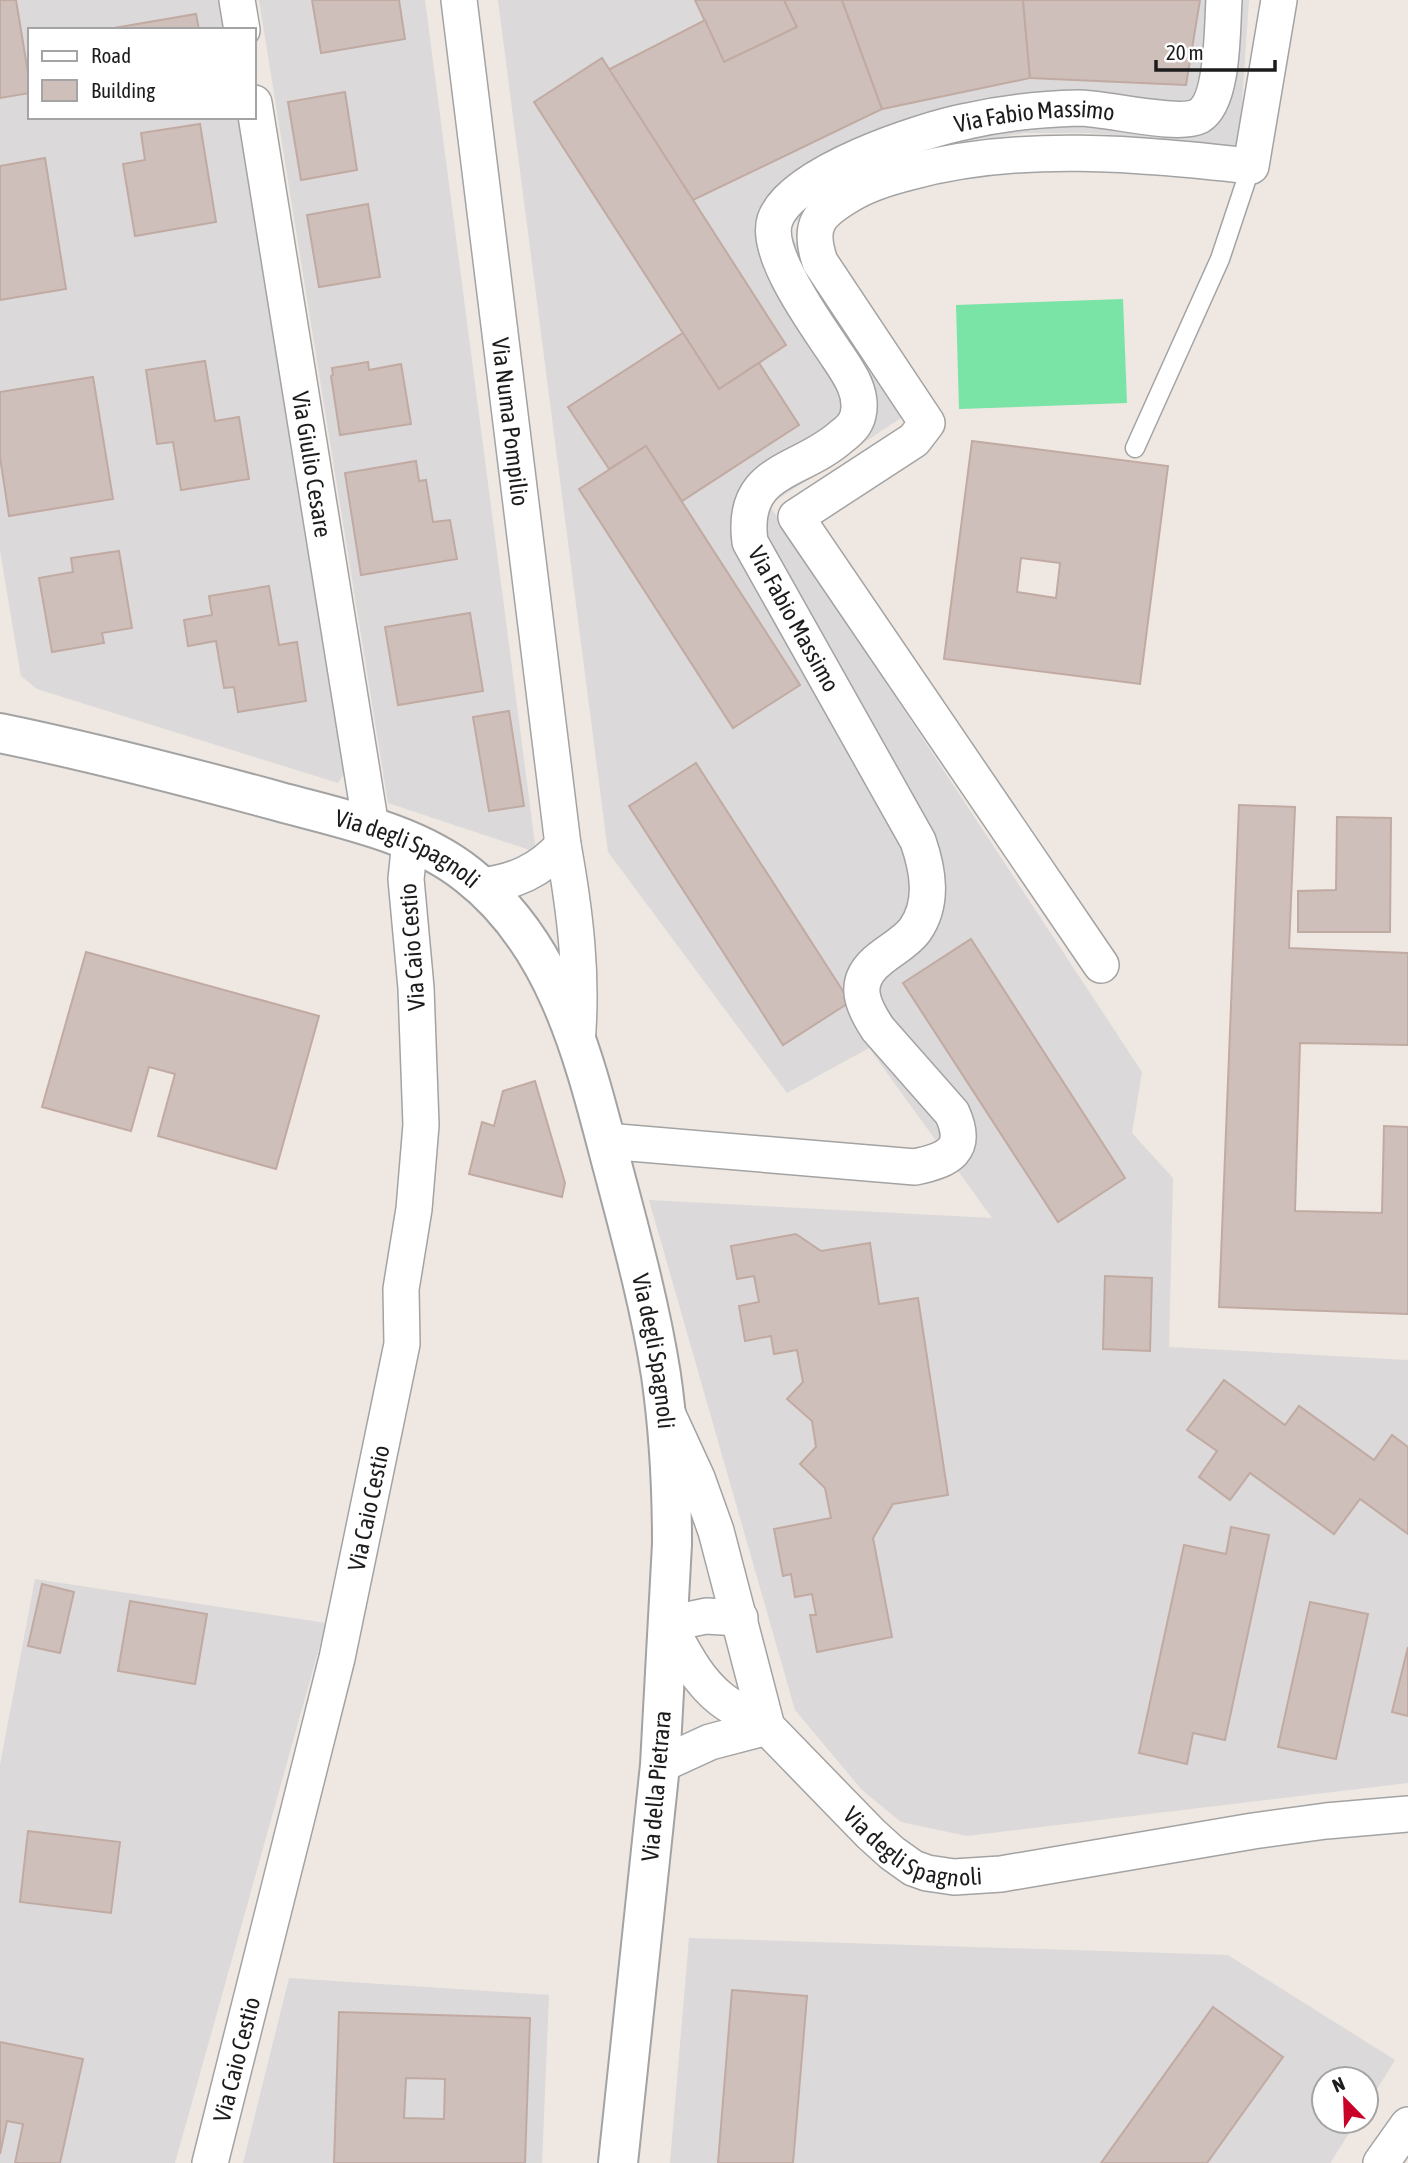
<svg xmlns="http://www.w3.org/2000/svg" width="1408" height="2163" font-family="'Asap Condensed',sans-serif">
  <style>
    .residential { fill: #dbd9d9 }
    .pitch { fill: #79e4a5 }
    .building { fill: #cfbfba; stroke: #c1aaa2; stroke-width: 2; fill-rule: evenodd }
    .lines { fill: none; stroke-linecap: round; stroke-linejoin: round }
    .service-casing { stroke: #a3a3a3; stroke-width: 21 }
    .minor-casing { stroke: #a3a3a3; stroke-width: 38 }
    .tertiary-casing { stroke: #a3a3a3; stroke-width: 42 }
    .service { stroke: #fff; stroke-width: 18 }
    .minor { stroke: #fff; stroke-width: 35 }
    .tertiary { stroke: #fff; stroke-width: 38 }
    .labels { text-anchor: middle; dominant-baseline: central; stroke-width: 6; stroke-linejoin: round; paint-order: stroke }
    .street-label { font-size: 24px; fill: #1c1c1c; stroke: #fff }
  </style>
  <rect width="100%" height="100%" fill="#efe7e1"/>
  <g class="residential">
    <polygon points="0,0 222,0 227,30 30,30 30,117 241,117 348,768 338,783 37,689 21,676 0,550"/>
    <polygon points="259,0 425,0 536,852 388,803"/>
    <polygon points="498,0 1249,0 1239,146 1089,133 1024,133 920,152 786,227 901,418 769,505 1142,1072 1132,1133 1173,1178 1169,1347 1408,1360 1408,1783 967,1836 901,1822 862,1790 795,1710 649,1200 992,1218 869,1048 787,1093 608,852"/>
    <polygon points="35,1579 326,1623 175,2163 0,2163 0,1765"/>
    <polygon points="689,1938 1228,1955 1395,2060 1366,2107 1366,2079 1324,2079 1324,2121 1357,2121 1330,2163 670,2163"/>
    <polygon points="289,1978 549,1995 542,2163 243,2163"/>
  </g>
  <polygon class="pitch" points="1123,299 1127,403 959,409 956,305"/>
  <g class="building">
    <polygon points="0,0 16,0 30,85 30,93 0,98"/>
    <polygon points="312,0 399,0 405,39 321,53"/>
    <polygon points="695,0 784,0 797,27 724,62"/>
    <polygon points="784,0 842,0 882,109 693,200 608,70 705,20 724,62 797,27"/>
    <polygon points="842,0 1023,0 1030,78 882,109"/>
    <polygon points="1023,0 1200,0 1186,85 1030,78"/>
    <polygon points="196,14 199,30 102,30"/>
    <polygon points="602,58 786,345 719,389 534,102"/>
    <polygon points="345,92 357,170 301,180 288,102"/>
    <polygon points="200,124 216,222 135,236 123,164 145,160 141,133"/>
    <polygon points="45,158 66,289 0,300 0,166"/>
    <polygon points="368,204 380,277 319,287 307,215"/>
    <polygon points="683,333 719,389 759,363 799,425 682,501 646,446 609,469 568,407"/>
    <polygon points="205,361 215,421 239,417 249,479 181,490 173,442 157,444 146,370"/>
    <polygon points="368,362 369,370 401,364 411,424 340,435 331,376 333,375 332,368"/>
    <polygon points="93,377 113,499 9,516 0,457 0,392"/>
    <path d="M972,441L1168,466L1140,684L944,659ZM1021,558L1060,563L1056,598L1017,592Z"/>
    <polygon points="646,446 800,685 733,728 579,489"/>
    <polygon points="416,461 419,481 426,480 433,522 450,520 457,559 361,575 345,473"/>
    <polygon points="119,551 132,628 102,633 104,643 52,652 39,578 73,572 71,558"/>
    <polygon points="269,586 279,645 297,642 306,701 238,712 234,687 224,688 216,641 188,646 184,620 212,615 209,596"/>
    <polygon points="470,613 483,691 398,705 385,627"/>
    <polygon points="509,711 524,806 489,811 473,717"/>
    <polygon points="696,763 850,1002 783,1045 629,806"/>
    <polygon points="1239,805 1295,807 1289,948 1408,953 1408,1045 1300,1043 1295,1211 1382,1213 1384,1126 1408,1127 1408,1314 1219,1307"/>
    <polygon points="1337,817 1391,818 1390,932 1298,932 1298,891 1336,890"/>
    <polygon points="971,939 1125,1178 1058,1222 903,983"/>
    <polygon points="86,952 319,1016 276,1169 158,1136 175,1074 149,1067 131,1131 42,1107"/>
    <polygon points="535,1081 565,1183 562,1197 469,1174 482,1122 494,1126 503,1091"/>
    <polygon points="796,1234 821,1251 870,1243 879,1304 918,1298 948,1495 893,1504 873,1538 892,1637 817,1652 810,1615 816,1615 812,1594 795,1597 791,1574 783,1576 774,1529 831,1518 825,1488 800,1464 816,1447 812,1421 787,1399 803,1382 797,1350 774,1354 771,1336 745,1341 739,1306 759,1302 754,1276 737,1279 731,1246"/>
    <polygon points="1105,1276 1152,1278 1150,1351 1103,1349"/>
    <polygon points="1224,1380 1285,1425 1299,1406 1374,1460 1392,1435 1408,1447 1408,1534 1360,1499 1334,1534 1250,1473 1230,1500 1199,1477 1217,1451 1187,1430"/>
    <polygon points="1231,1527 1269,1535 1225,1740 1193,1733 1187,1764 1139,1753 1184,1545 1226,1554"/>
    <polygon points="42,1584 74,1592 60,1653 28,1646"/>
    <polygon points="130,1601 207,1614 195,1684 118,1671"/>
    <polygon points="1310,1602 1368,1614 1336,1759 1278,1747"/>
    <polygon points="1408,1647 1408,1716 1392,1712"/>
    <polygon points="28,1831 120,1842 111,1913 20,1902"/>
    <polygon points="732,1990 807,1996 793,2163 718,2163"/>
    <polygon points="1213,2007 1283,2057 1207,2163 1101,2163"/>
    <path d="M339,2012L530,2018L525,2163H334ZM406,2078L445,2079L444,2119L404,2118Z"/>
    <polygon points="0,2042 83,2059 60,2163 15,2163 23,2124 7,2121 0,2154"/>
  </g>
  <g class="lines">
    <defs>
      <polyline id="service" points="1135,448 1220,259 1251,166"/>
      <g id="minor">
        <polyline points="237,0 242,30"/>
        <path id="s1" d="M459,0L563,845C575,911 583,976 577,1043"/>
        <path id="s2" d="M254,103L371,827"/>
        <path d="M481,886C514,882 540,871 563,845"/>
        <path d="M1101,965L796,517L914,440L927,423L820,262C807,224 819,213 851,194C869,183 890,177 910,172C1021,142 1139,154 1251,166L1279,0"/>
        <path id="s3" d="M606,1141L915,1167C949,1160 969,1150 952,1113L878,1029C860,1002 852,980 881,958C892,949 906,942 915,930C934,903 928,870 918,841L750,542C740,468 800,474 842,436C849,431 856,424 858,415C864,390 845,368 832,348C814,321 764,252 775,220C791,173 921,130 968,121C1004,113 1041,109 1078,108C1107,108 1178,127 1199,116C1224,101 1222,27 1224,0"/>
        <path id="s4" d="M668,1415L697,1478L716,1531L767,1727L871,1834L892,1853L913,1868L927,1873L954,1877L1001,1874L1253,1831L1326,1821L1408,1814"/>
        <path d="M740,1618L706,1616L668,1624C683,1651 696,1679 721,1699C735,1710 752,1718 767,1727"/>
        <polyline points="660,1765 710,1742 767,1727"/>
        <path id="s5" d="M210,2163L337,1658L402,1344L401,1289L414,1209L421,1125L416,988L406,879L410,841"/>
        <polyline points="1381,2163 1408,2125"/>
      </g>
      <g id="tertiary">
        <path id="s6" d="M0,733C93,752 185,776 277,801C342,819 414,832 468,875C559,946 585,1062 613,1168C631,1236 650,1305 661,1375C669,1431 672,1488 672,1544L660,1765L618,2163"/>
      </g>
    </defs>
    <use href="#service" class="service-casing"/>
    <use href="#minor" class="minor-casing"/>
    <use href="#tertiary" class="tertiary-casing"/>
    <use href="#service" class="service"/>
    <use href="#minor" class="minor"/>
    <use href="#tertiary" class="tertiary"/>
  </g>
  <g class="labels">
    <g class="street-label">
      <text stroke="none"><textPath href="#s3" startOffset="1752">Via Fabio Massimo</textPath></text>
      <text stroke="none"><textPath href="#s1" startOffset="425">Via Numa Pompilio</textPath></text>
      <text stroke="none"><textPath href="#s2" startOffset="366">Via Giulio Cesare</textPath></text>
      <text transform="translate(794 619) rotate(61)">Via Fabio Massimo</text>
      <text stroke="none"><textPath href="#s6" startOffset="425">Via degli Spagnoli</textPath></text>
      <text transform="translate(412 947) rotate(-94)">Via Caio Cestio</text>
      <text stroke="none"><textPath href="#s6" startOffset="1013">Via degli Spagnoli</textPath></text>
      <text stroke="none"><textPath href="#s5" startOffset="674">Via Caio Cestio</textPath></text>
      <text transform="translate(656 1786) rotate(-85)">Via della Pietrara</text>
      <text stroke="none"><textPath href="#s4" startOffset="523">Via degli Spagnoli</textPath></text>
      <text stroke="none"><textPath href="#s5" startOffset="107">Via Caio Cestio</textPath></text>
    </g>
  </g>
  <rect x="28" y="28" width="228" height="91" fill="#ffffff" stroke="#a4a4a4" stroke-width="2"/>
  <rect x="42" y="51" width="35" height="10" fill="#ffffff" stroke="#a4a4a4" stroke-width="2"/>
  <text x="91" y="63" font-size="21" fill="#1c1c1c">Road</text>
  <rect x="42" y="80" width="35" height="21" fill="#cfbfba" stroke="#a4a4a4" stroke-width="2"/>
  <text x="91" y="98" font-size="21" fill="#1c1c1c">Building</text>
  <g transform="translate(1345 2100) rotate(337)"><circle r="33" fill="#ffffff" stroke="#a4a4a4" stroke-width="2"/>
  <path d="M0-5L12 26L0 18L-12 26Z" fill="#c90028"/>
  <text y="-10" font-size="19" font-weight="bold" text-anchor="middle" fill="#1c1c1c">N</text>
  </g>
  <path d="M1156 60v10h119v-10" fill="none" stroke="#1c1c1c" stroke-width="3.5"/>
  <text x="1166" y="60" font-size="21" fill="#1c1c1c" stroke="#ffffff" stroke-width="5" paint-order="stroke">20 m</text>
</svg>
